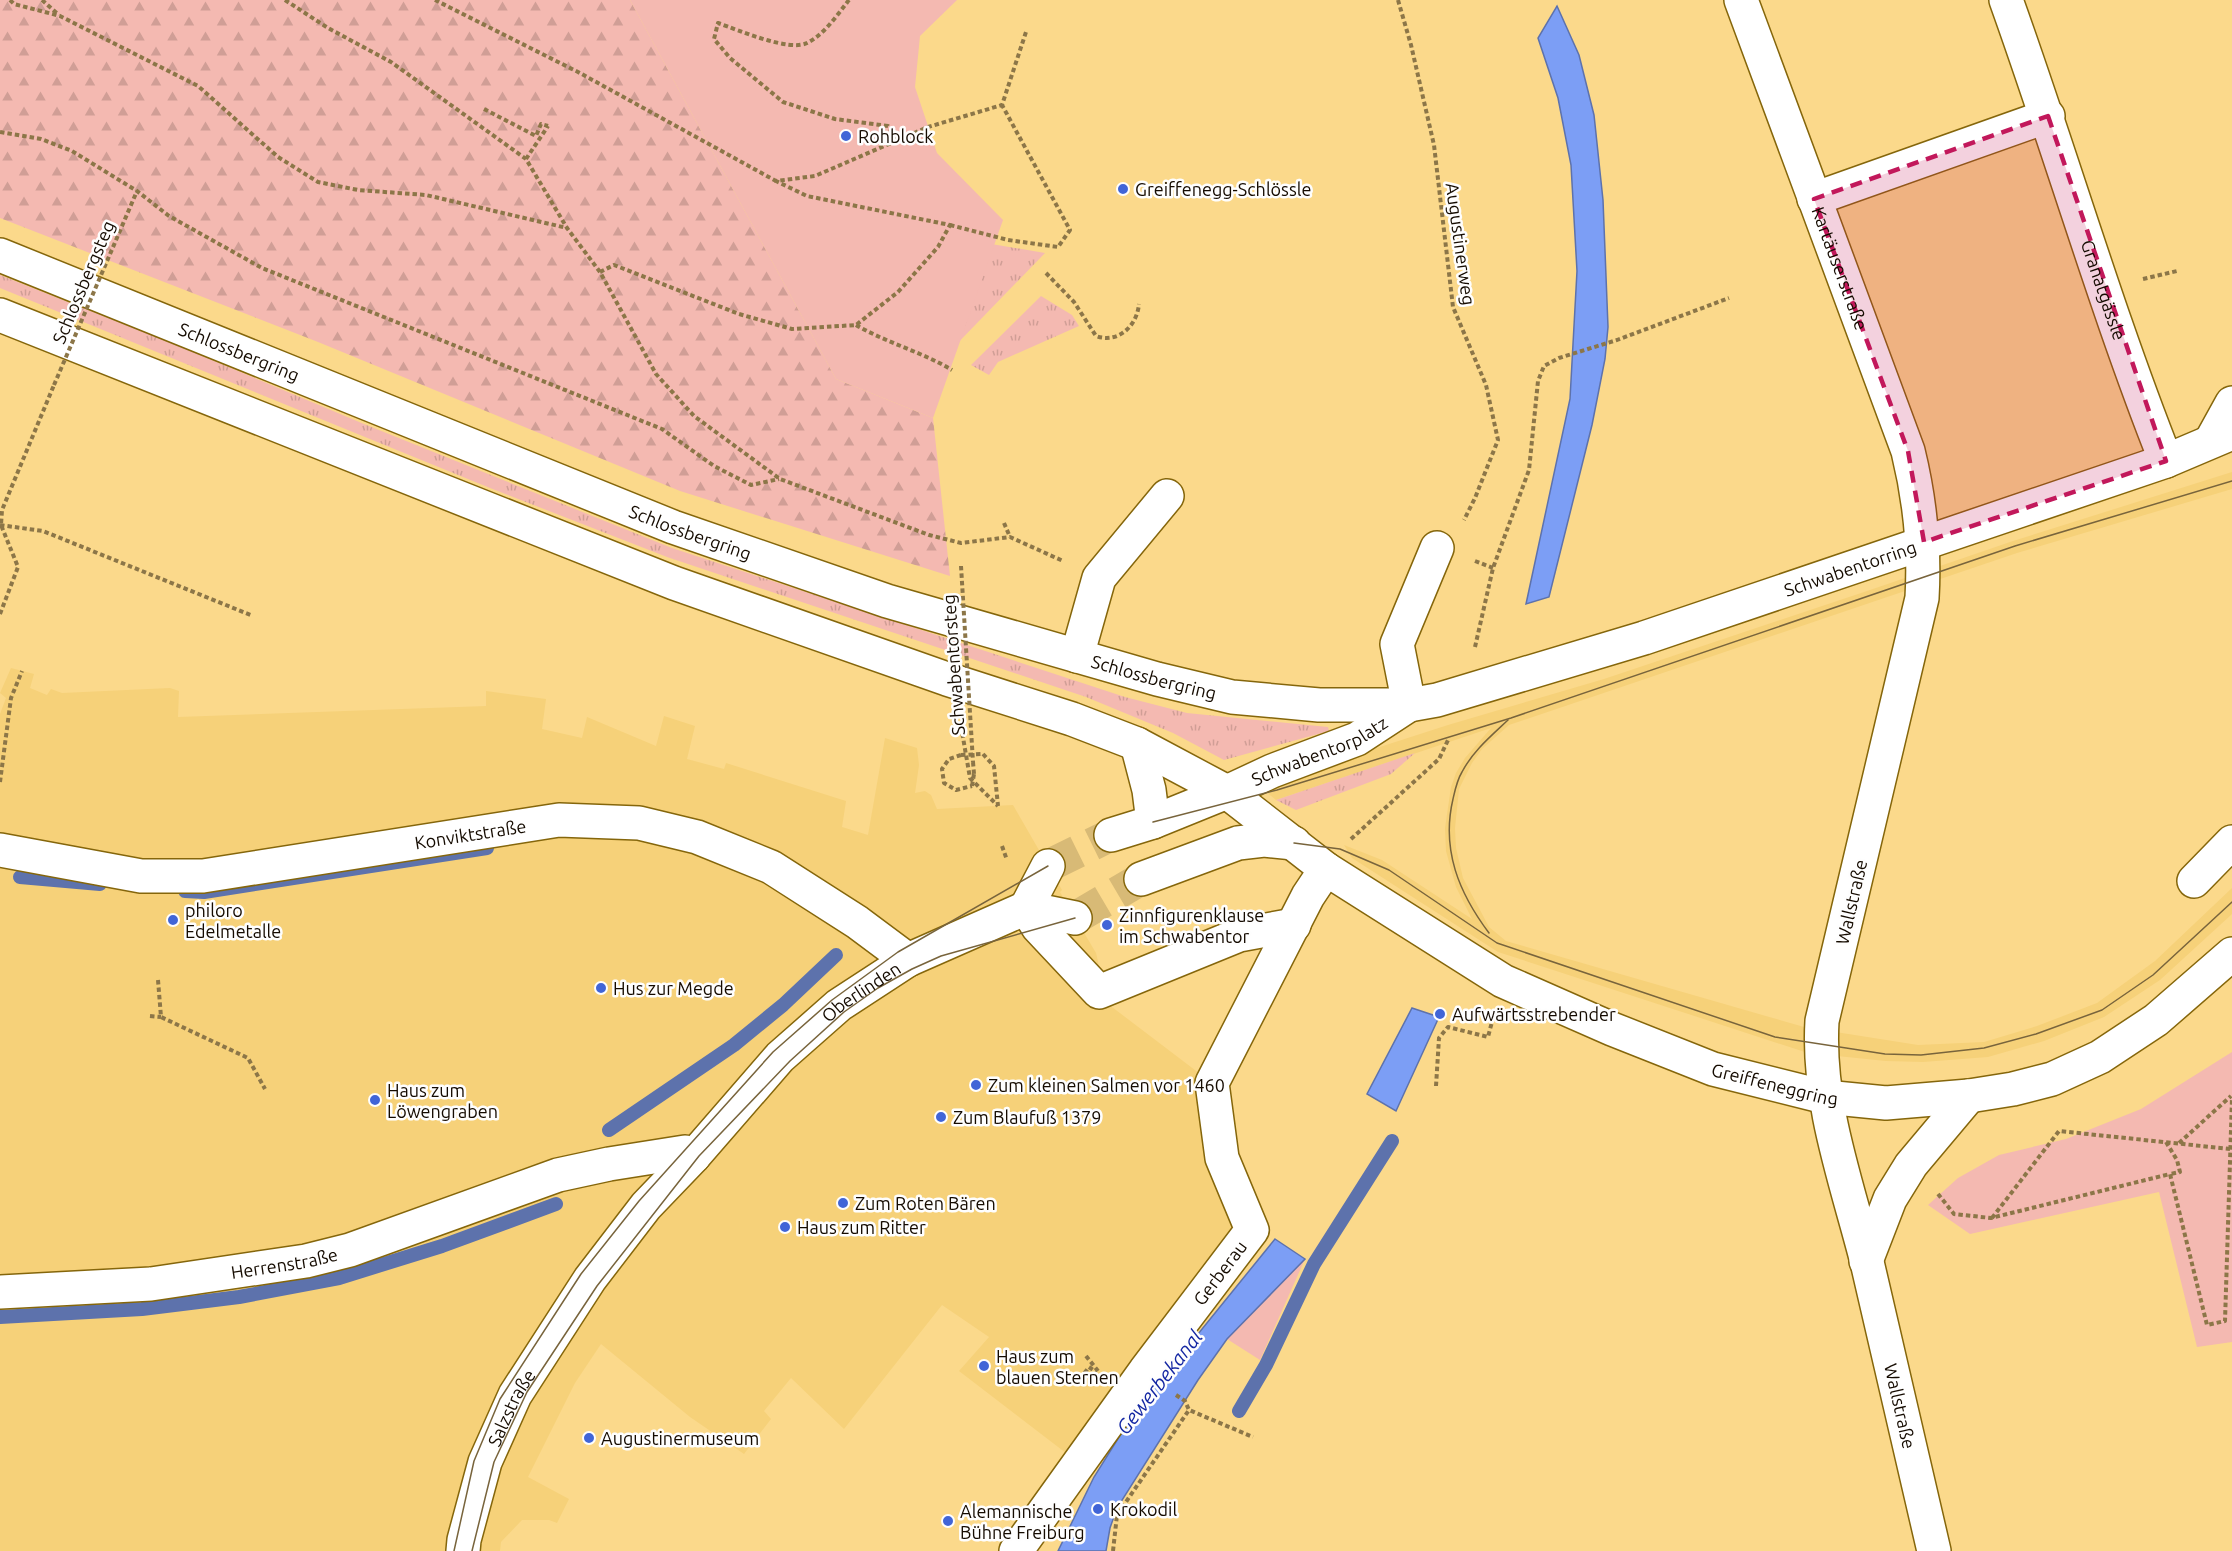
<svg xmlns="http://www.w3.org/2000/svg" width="2232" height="1551" font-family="Ubuntu,sans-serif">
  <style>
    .built { fill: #f6d179 }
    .grass { fill: url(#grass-tufts) }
    .forest { fill: url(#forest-firs) }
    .green { fill: #f4b9b1 }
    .water { fill: #7c9ef5; stroke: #5d72ac; stroke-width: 1.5 }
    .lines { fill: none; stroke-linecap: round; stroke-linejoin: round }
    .stream { stroke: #5d72ac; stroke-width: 14 }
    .minor-tunnel { stroke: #d8ba76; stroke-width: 33; stroke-dasharray: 33 16; stroke-linecap: butt }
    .minor-casing { stroke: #85660b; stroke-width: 36 }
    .major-casing { stroke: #85660b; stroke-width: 36 }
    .path { stroke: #8c7648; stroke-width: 4; stroke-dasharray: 4.5 3; stroke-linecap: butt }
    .minor { stroke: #fff; stroke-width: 33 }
    .major { stroke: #fff; stroke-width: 33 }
    .tram { stroke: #78643c; stroke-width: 1.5 }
    .path-bridge { stroke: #8c7648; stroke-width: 4; stroke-dasharray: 4.5 3; stroke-linecap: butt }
    .marked { fill: #c2185b; fill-opacity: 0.2; stroke: #c2185b; stroke-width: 4.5; stroke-dasharray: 12 8; stroke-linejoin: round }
    .poi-dot { fill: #4165d7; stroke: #fefefe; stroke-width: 2 }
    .labels { text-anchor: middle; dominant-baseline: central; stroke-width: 5; stroke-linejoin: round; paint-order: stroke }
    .poi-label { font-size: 18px; fill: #150b00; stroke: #fefefe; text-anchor: start }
    .street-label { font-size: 18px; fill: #150b00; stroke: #fefefe }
    .water-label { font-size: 20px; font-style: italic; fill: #1427a3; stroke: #fefefe }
  </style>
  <defs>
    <pattern id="grass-tufts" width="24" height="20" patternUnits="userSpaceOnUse" patternTransform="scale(1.5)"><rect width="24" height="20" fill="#f4b9b1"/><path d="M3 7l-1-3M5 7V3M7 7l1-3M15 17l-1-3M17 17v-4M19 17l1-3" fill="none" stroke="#d09e96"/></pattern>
    <pattern id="forest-firs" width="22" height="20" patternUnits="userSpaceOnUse" patternTransform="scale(1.5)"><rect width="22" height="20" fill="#f4b9b1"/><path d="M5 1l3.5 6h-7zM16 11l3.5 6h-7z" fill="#d09e96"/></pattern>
  </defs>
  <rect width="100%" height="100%" fill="#fbd98b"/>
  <g class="built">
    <polygon points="2232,472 2232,489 2017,553 1509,725 1482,749 1472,763 1459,789 1455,828 1456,848 1463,878 1489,927 1506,941 1804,1027 1918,1045 1984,1042 2037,1026 2097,1003 2155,961 2232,888 2232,914 2160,980 2104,1017 2044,1041 1988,1057 1923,1062 1886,1061 1808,1053 1498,952 1352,858 1344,845 1382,860 1472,919 1456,887 1446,851 1445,828 1451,787 1456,773 1465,758 1491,728 1276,800 1259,786 1448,725 1604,679 1870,590 2013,541"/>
    <polygon points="11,668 34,674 30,688 47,695 51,689 62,693 170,688 179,691 178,717 486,706 486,691 546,699 542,729 582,738 587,717 656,746 664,716 695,726 687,759 724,769 726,763 846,801 842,827 868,835 885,738 917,748 919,765 915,793 925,791 931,795 937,809 1013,805 1062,890 1060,892 1096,953 1108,1004 1212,1083 1252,1230 1079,1463 959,1371 989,1337 942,1305 844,1429 791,1378 764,1411 771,1419 744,1454 690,1417 601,1344 575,1383 528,1477 569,1499 557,1523 549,1520 522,1520 501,1542 500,1551 0,1551 0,714 6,698 0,693"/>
  </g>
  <g class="grass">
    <polygon points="962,239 1045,253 950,351"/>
    <polygon points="0,275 169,342 364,424 672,548 1125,697 1187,713 1328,727 1329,731 1224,760 1173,733 1086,697 667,557 490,488 0,288"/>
    <polygon points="1041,296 1072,315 1079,326 998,362 989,375 971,365"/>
    <polygon points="1415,753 1391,774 1296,810 1276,800"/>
  </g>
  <polygon class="forest" points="0,0 630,0 836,379 933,418 950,576 680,491 318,342 0,218"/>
  <g class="green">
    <polygon points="630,0 957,0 920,36 915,87 937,153 1003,220 933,418 836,379"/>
    <polygon points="2232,1052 2232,1342 2197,1347 2159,1192 1970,1234 1928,1205 1958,1178 1999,1155 2066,1139 2141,1109"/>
    <polygon points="1305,1259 1260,1360 1227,1339"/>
  </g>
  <g class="water">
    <polygon points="1557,6 1579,55 1594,115 1603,200 1608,327 1605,359 1592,425 1549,597 1526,604 1570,399 1577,271 1571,165 1558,98 1538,38"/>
    <polygon points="1412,1008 1439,1017 1396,1111 1367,1094"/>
    <polygon points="1275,1239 1305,1259 1227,1339 1198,1380 1117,1508 1110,1528 1106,1551 1058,1551 1094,1477 1134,1413"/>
  </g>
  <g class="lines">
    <g class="stream">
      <polyline points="20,877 100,884"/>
      <polyline points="185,891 204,892 487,848"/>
      <polyline points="609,1130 734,1045 783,1005 836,955"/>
      <polyline points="0,1317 142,1309 239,1297 339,1278 442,1246 556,1204"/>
      <polyline points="1239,1411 1266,1365 1314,1264 1392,1141"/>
    </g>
    <g class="minor-tunnel">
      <polyline points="1048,866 1111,835"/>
      <polyline points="1075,918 1141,879"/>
    </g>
    <defs>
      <g id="minor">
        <path id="s1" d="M1741,0L1908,451C1920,500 1925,547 1922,598L1822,1021C1817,1104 1847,1183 1867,1262C1890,1358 1911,1455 1934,1551"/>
        <path id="s2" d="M2006,0C2061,153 2106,310 2166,461"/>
        <polyline points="1814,199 2048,116"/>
        <polyline points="1077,656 1099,578 1167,496"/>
        <polyline points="1137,744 1149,790 1153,822"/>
        <path id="s3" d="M1111,835L1153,822L1227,792L1272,771L1357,739L1409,705L1397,644L1437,548"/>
        <path id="s4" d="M0,850L141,876H203L559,820L639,823L697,837L771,867L857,922L908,960"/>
        <polyline points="1141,879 1238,843 1264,840 1294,843"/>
        <polyline points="2194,881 2232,842"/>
        <polyline points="1026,908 1038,927 1099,992 1239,935 1294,925"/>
        <polyline points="1026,908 1048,866"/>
        <polyline points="1866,1261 1890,1199 1911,1165 1969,1096"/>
        <path id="s5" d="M0,1292L151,1284L306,1261L350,1250L558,1175L609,1164L685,1152L694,1156"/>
        <path id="s6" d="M463,1551L464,1540L485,1462L515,1395L590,1279L646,1206L694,1156L780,1057L839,1005L908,960L1026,908L1075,918"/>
        <path id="s7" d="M1016,1551L1145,1371L1252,1230L1222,1158L1212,1083L1308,896L1326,869"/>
      </g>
      <g id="major">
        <path id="s8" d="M0,255L673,527L887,601L1157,679L1232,697L1319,705H1409L1437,700L1644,638L2166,461L2232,433"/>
        <path id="s9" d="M0,315L674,583L947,679L1072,719L1137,744L1227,792L1326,869L1503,981L1612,1029L1713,1069L1825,1097L1886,1103L1969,1096L2013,1089L2052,1079L2100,1057L2156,1020L2232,954"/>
        <polyline points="2211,441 2232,403"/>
      </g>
    </defs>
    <use href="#minor" class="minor-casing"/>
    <use href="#major" class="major-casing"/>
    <g class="path">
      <polyline points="10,0 14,4 60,16 198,86 278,157 318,182 358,190 426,195 567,228"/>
      <polyline points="42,0 59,15"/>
      <polyline points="285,0 328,28 391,62 526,159 567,228 600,272 656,374 694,416 780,479 929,535 961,543 1010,537 1063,561"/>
      <polyline points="435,0 578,72 776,181"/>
      <path d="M849,0C837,15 825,34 807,43C789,52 738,30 718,23L714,39L730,58L783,102L835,119L888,126L898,140"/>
      <polyline points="1398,0 1411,45 1434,145 1453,307 1486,385 1498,440 1475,498 1464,520"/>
      <polyline points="484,109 536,136 541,124 548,126"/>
      <polyline points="0,132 41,139 72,151 137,191 169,216 262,268 662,429 714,466 751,485 779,479"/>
      <polyline points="526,159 548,126"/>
      <polyline points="950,225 1008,240 1058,247 1070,230 1002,105"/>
      <polyline points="600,272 614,265 739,314 792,329 856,325 898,292 938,247 950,225 807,196 776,181 815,176 928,127 1002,105 1026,32"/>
      <path d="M1046,273L1074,302L1096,336C1118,344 1137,326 1139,304"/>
      <polyline points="2143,279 2177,271"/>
      <path d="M856,325C887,343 922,352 952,370"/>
      <polyline points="1004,523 1010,537"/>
      <polyline points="0,525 43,531 253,616"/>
      <polyline points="1475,561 1493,568"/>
      <polyline points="0,614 18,567 1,525 2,510 54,385"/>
      <polyline points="1475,647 1493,568 1529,470 1538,381 1544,366 1559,358 1617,340 1729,298"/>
      <polyline points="961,726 970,778 998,806"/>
      <polyline points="983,754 994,766 998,806"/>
      <polyline points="961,755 949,759 942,769 944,783 956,790 972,786"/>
      <polyline points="973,762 974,774"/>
      <polyline points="0,782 11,698 22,671"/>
      <polyline points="1351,839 1439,759 1449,738"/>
      <polyline points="1002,846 1007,860"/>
      <polyline points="158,980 161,1017 248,1058 265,1089"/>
      <polyline points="150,1016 161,1017"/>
      <polyline points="1436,1086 1439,1038 1448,1027 1488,1037 1493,1018"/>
      <polyline points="2166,1142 2177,1160 2180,1172 2170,1174"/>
      <polyline points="2179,1143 2231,1096"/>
      <polyline points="1938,1194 1954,1214 1991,1218 2170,1174 2207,1325 2225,1321 2232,1098"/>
      <polyline points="1992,1218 2059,1131 2230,1149"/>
      <polyline points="1086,1356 1098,1371"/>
      <polyline points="1080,1379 1089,1367 1096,1372"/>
      <polyline points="1176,1395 1185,1401 1189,1410 1253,1437"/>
      <polyline points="1113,1551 1117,1515 1189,1410"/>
    </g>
    <use href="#minor" class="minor"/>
    <use href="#major" class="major"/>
    <g class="tram">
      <polyline points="1153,822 1277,790 1511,718 2015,546 2232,481"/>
      <polyline points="1294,843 1340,849 1389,870 1497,943 1775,1037 1885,1054 1921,1055 1984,1048 2036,1034 2102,1010 2153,975 2232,902"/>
      <path d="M1489,933C1459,893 1441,850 1453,799C1455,790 1457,780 1462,772C1473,751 1491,736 1508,720"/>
      <polyline points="454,1551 474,1461 500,1399 581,1274 639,1201 773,1052 832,1000 898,952 1048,866"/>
      <polyline points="472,1551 494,1462 527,1392 597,1286 699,1156 790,1061 844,1012 878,988 912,969 941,956 1075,918"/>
    </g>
    <g class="path-bridge">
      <polyline points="54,385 137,191"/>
      <polyline points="961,566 973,762"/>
      <polyline points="961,755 983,754"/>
      <polyline points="972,786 974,774"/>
    </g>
  </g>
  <path class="marked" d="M2048,116L2166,461L1924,542L1908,451L1814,199Z"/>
  <g class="poi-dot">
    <circle cx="846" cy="136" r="6"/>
    <circle cx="1123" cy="189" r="6"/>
    <circle cx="173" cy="920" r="6"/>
    <circle cx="1107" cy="925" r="6"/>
    <circle cx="601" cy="988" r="6"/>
    <circle cx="1440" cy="1014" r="6"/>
    <circle cx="976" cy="1085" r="6"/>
    <circle cx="375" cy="1100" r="6"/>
    <circle cx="941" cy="1117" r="6"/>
    <circle cx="843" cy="1203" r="6"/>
    <circle cx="785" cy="1227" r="6"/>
    <circle cx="984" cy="1366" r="6"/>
    <circle cx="589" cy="1438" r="6"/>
    <circle cx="1098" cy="1509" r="6"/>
    <circle cx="948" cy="1521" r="6"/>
  </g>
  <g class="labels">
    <g class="poi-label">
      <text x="858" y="136">Rohblock</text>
      <text x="1135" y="189">Greiffenegg-Schlössle</text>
      <text x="185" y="910">philoro<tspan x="185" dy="21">Edelmetalle</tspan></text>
      <text x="1119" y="915">Zinnfigurenklause<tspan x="1119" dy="21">im Schwabentor</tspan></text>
      <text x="613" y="988">Hus zur Megde</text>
      <text x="1452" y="1014">Aufwärtsstrebender</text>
      <text x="988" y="1085">Zum kleinen Salmen vor 1460</text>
      <text x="387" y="1090">Haus zum<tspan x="387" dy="21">Löwengraben</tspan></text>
      <text x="953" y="1117">Zum Blaufuß 1379</text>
      <text x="855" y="1203">Zum Roten Bären</text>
      <text x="797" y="1227">Haus zum Ritter</text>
      <text x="996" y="1356">Haus zum<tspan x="996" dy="21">blauen Sternen</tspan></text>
      <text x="601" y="1438">Augustinermuseum</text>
      <text x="1110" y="1509">Krokodil</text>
      <text x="960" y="1511">Alemannische<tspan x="960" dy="21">Bühne Freiburg</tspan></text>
    </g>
    <g class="street-label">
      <text transform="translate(1461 244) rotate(82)">Augustinerweg</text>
      <text stroke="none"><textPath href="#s1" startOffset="286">Kartäuserstraße</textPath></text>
      <text transform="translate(83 282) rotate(-67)">Schlossbergsteg</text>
      <text stroke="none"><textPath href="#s2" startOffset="306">Granatgässle</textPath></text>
      <text stroke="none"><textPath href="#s8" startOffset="258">Schlossbergring</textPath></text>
      <text stroke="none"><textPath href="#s8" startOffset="744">Schlossbergring</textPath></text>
      <text stroke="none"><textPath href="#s8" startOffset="1950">Schwabentorring</textPath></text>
      <text transform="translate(953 665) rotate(-94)">Schwabentorsteg</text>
      <text stroke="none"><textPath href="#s8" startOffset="1230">Schlossbergring</textPath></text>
      <text stroke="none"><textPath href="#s3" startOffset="225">Schwabentorplatz</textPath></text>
      <text stroke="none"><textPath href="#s4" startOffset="476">Konviktstraße</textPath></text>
      <text transform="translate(1851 902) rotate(-77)">Wallstraße</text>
      <text stroke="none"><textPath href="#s6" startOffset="700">Oberlinden</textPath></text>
      <text stroke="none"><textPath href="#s9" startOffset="1944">Greiffeneggring</textPath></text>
      <text stroke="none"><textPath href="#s5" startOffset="286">Herrenstraße</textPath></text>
      <text stroke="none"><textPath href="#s7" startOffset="345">Gerberau</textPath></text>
      <text stroke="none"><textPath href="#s1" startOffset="1458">Wallstraße</textPath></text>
      <text stroke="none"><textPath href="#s6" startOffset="152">Salzstraße</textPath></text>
    </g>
    <g class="water-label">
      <text transform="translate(1159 1382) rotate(-52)">Gewerbekanal</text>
    </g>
  </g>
</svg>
